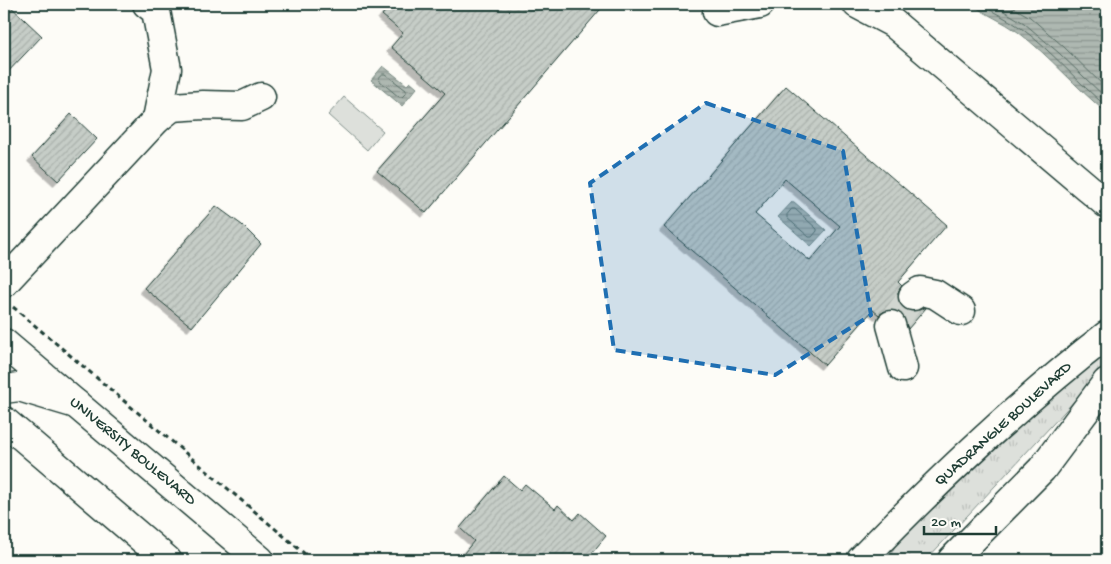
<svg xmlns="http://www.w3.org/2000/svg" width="1111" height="564" font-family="'Gochi Hand',sans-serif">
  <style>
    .grass { fill: url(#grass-tufts); stroke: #7e8e88 }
    .park { fill: #dde0db; stroke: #7e8e88 }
    .water { fill: url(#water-rules); stroke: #75877f }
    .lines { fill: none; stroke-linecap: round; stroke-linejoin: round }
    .shore { stroke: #586e66; stroke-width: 1 }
    .building { fill: url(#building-hatch); stroke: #1f3d34; fill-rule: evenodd; filter: url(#shadow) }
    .minor-tunnel { stroke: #d1d6d0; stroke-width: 28; stroke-dasharray: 28 14; stroke-linecap: butt }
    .minor-casing { stroke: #1f3d34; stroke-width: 31 }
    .major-casing { stroke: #1f3d34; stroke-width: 31 }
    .path { stroke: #1f3d34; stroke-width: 3; stroke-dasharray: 5 4; stroke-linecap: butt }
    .minor { stroke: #fdfcf7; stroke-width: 28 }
    .major { stroke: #fdfcf7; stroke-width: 28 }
    .marked { fill: #1f6fb2; fill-opacity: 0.2; stroke: #1f6fb2; stroke-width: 4; stroke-dasharray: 10 6; stroke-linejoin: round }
    .labels { text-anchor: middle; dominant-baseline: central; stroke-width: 4; stroke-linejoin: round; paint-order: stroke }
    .street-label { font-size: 16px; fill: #1f3d34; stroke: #fdfcf7 }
  </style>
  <defs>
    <pattern id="grass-tufts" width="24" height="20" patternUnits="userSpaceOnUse" patternTransform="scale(1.25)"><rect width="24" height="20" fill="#dde0db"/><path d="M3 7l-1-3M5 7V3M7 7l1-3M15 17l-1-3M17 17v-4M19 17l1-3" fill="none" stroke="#bdc1bd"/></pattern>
    <pattern id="water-rules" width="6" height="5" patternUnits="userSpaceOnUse" patternTransform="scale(1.25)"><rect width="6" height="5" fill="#aeb8b1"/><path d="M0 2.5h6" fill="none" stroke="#8d9791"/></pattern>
    <pattern id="building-hatch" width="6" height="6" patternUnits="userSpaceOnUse" patternTransform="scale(1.25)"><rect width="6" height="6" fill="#c6cdc7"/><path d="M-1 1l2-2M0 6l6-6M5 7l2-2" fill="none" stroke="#aab1ac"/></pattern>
    <filter id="shadow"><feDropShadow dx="-4.5" dy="4.5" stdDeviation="0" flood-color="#0004"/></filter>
  </defs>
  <rect width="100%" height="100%" fill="#fdfcf7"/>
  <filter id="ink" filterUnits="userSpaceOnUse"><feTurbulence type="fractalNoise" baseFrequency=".02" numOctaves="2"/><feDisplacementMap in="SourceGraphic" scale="10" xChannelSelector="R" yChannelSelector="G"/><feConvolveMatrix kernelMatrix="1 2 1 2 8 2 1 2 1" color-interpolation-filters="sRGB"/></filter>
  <g filter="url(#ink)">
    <polygon class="grass" points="1107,352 1107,366 926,560 888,560 898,540 1003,436"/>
    <polygon class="park" points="344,97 383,131 367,150 328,115"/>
    <g class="water">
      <path d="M971,4H1107V113C1076,88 1050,56 1018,32C1003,21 986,15 971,4Z"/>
      <polygon points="383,66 407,85 410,82 417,88 402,106 371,80"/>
      <polygon points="793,201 826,230 811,246 778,217"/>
    </g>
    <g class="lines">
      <g class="shore">
        <path d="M980,4C993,12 1008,19 1021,28C1052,51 1077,82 1107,107"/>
        <polyline points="992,4 1024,23 1059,53 1107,99"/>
        <polyline points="1007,4 1030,17 1064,47 1107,89"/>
        <polygon points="383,74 385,74 406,90 406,93 402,97 399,97 380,81 379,78"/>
        <polygon points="792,209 795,209 817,229 817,231 812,237 809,237 787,218 787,215"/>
      </g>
    </g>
    <g class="building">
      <polygon points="4,4 8,4 42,36 4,76"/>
      <polygon points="391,4 605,4 426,213 377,171 445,93 391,47 403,33 382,15"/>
      <path d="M786,86L947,225L898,282L902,286L899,290L897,297L901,305L906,310L914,312L924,308H926L908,329L906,321L902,314L895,310H886L879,315L873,310L825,365L664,227ZM785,179L840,226L810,261L755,214Z"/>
      <polygon points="71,114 97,139 58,181 32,157"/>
      <polygon points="216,206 242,225 261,244 192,327 144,288"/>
      <polygon points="504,476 520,490 525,484 555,509 558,505 574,520 580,513 606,536 586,560 458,560 474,541 460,528"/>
    </g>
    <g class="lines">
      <polyline class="minor-tunnel" points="891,325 913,296"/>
      <defs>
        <g id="minor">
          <polyline points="147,4 156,11 167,69 157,119"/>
          <polyline points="857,4 893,23 1107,204"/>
          <polyline points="717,12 760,4"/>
          <polyline points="4,283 157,119 172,107 203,105 242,106 261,97"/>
          <polyline points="913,296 920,291 935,294 961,311"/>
          <polyline points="891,325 903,368"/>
          <polyline points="4,389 19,387 76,404"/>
          <path d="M861,560C938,480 1019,403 1107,335"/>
          <polyline points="952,560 1042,469 1107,382"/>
        </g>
        <g id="major">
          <polyline points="4,343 260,560"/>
          <polyline points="4,421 167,560"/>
        </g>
      </defs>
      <use href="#minor" class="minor-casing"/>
      <use href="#major" class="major-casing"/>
      <polyline class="path" points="13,307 312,560"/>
      <use href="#minor" class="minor"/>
      <use href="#major" class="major"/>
    </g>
  </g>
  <path class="marked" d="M706,103L843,151L871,315L775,375L614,350L590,183Z"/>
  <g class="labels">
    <g class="street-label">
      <text transform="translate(1004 425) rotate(-42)">QUADRANGLE BOULEVARD</text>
      <text transform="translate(132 452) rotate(40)">UNIVERSITY BOULEVARD</text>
    </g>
  </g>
  <rect width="1111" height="564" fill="none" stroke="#fdfcf7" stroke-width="20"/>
  <rect x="10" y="10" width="1091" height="544" fill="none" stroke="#1f3d34" stroke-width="2" filter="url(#ink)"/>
  <path d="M924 526v8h72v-8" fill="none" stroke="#1f3d34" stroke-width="2.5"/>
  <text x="931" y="526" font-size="15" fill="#1f3d34" stroke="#fdfcf7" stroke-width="4" paint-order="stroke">20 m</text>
</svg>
